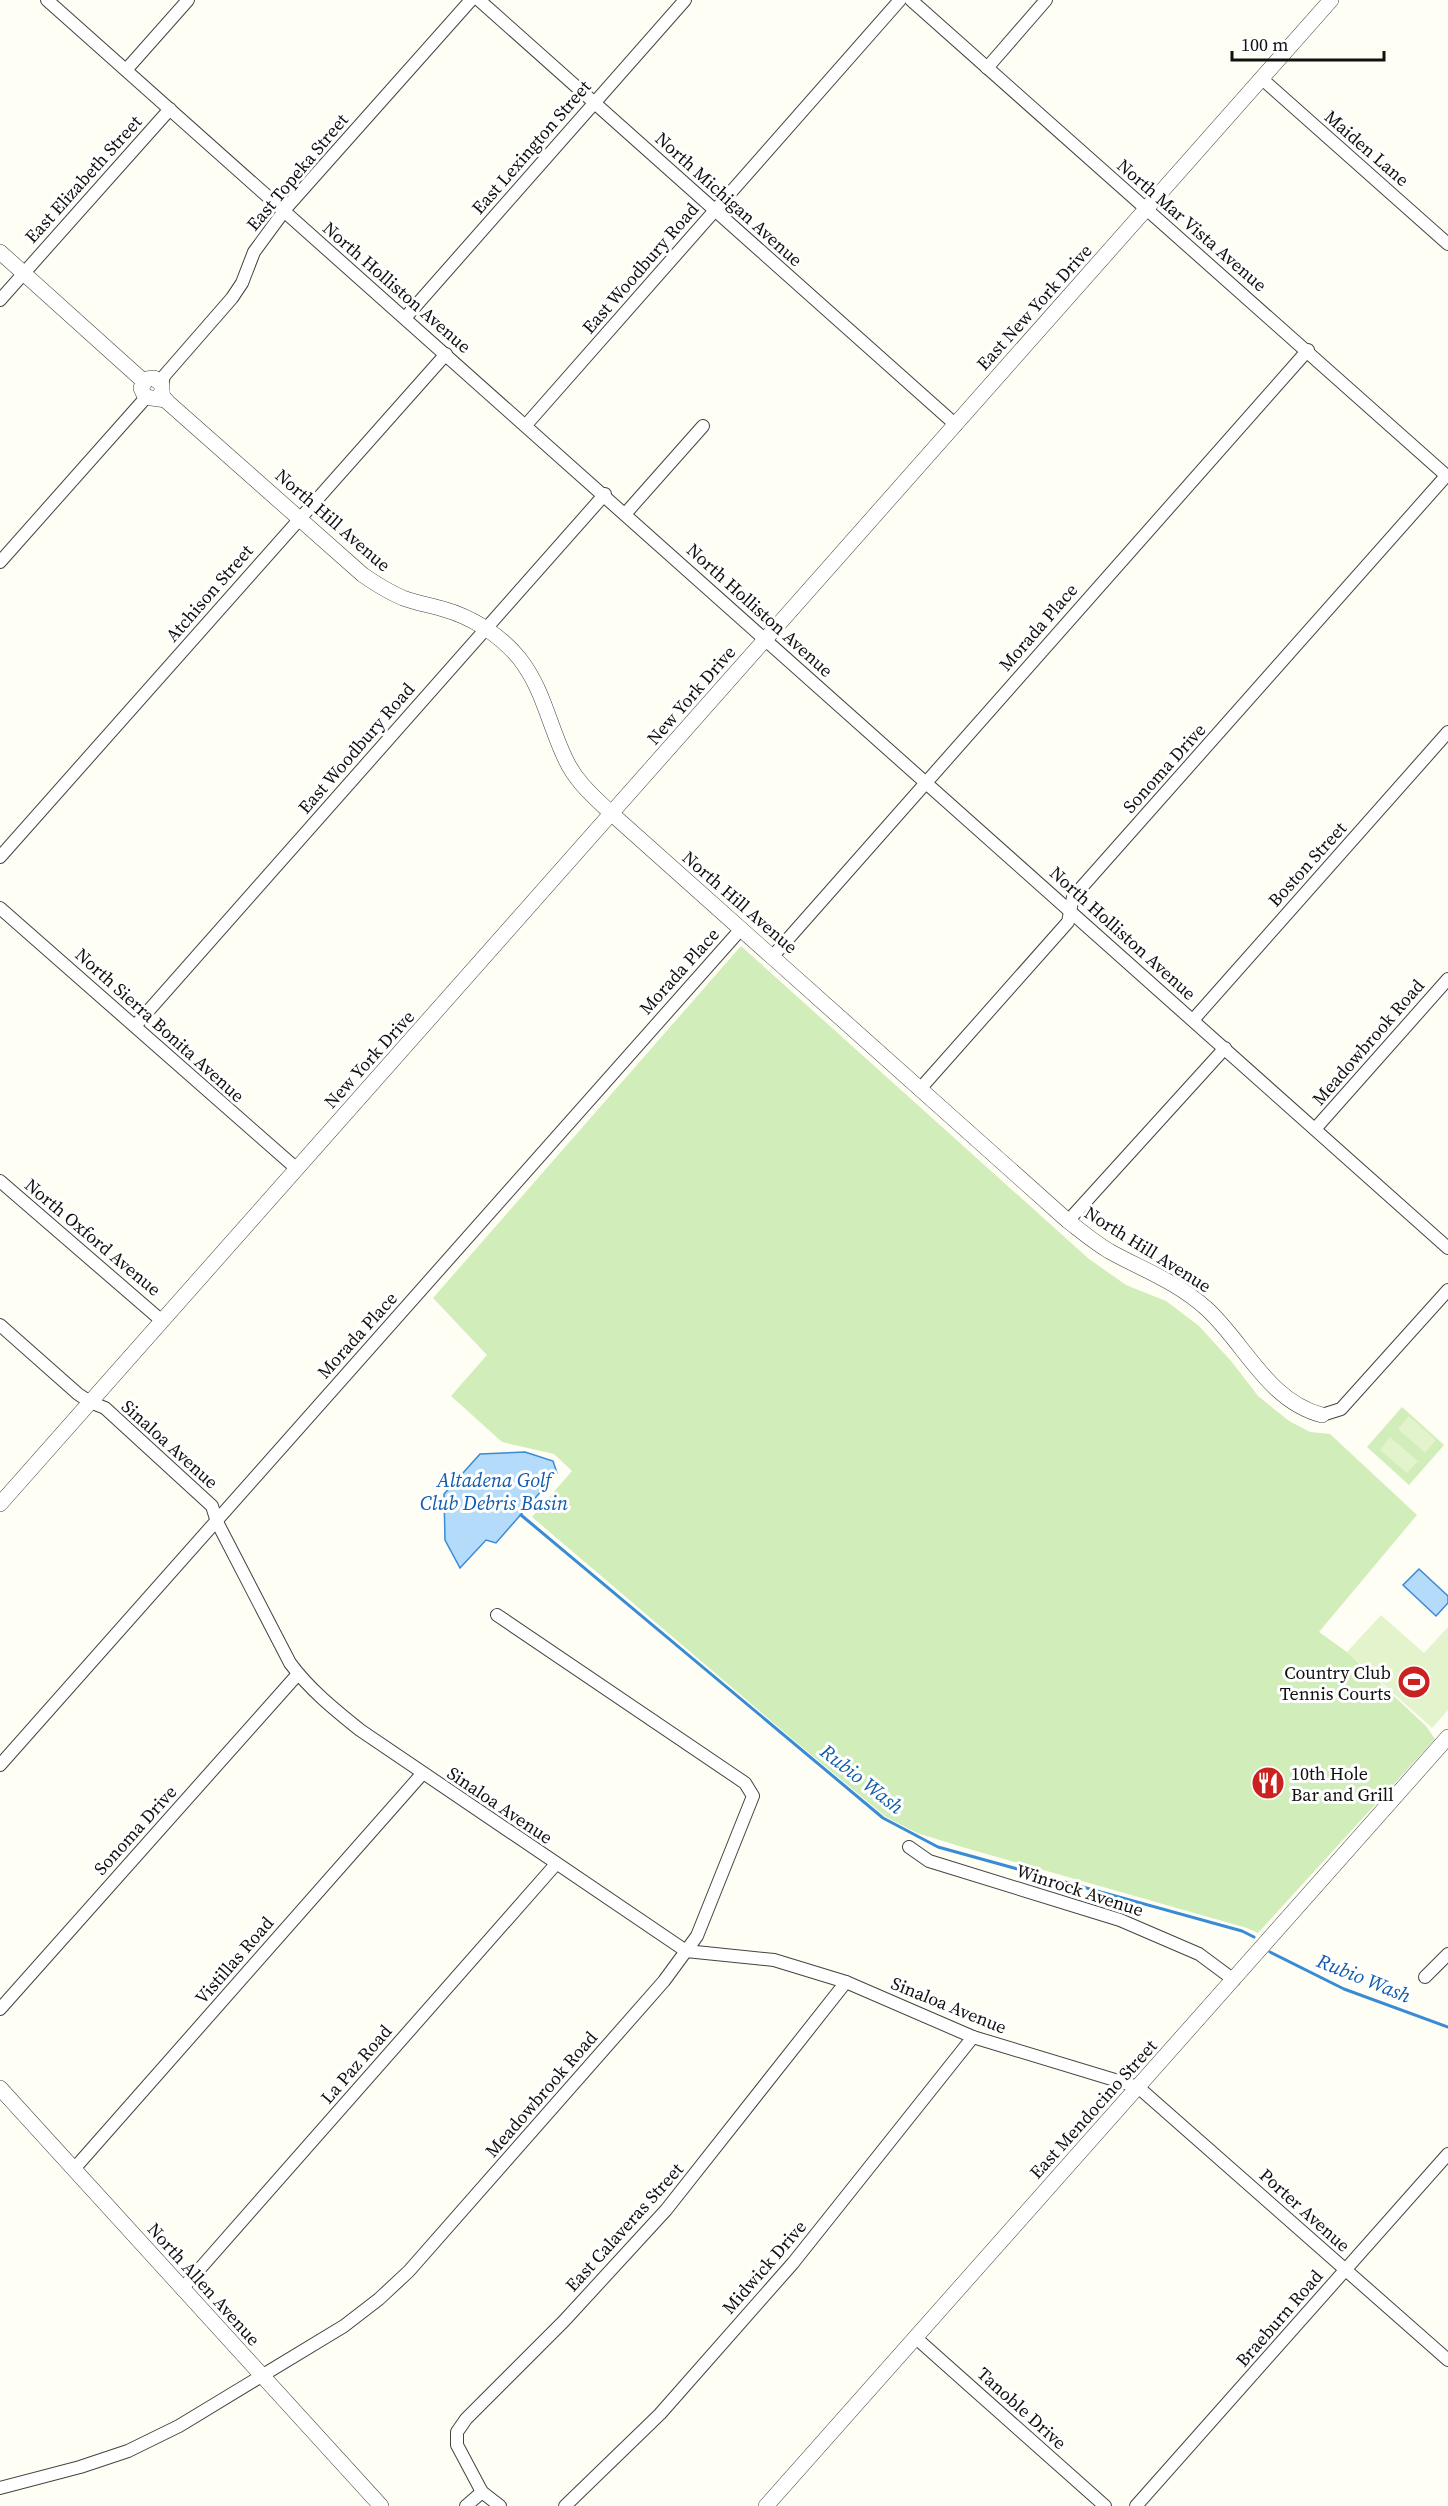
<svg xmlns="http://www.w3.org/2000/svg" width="1448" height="2506" font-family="'Source Serif 4',serif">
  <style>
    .green { fill: #d1edba }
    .pitch { fill: #e3f3cc }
    .water { fill: #b5dbfa; stroke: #388bd5; stroke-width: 1.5 }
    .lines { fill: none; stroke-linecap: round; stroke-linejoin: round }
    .stream { stroke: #388bd5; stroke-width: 3 }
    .minor-casing { stroke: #434343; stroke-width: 14 }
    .tertiary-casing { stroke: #434343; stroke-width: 16 }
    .minor { stroke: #fff; stroke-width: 12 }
    .tertiary { stroke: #fff; stroke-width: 15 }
    .labels { text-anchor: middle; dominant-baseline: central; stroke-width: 6; stroke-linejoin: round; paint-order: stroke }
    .street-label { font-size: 18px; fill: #101010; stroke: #fff }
    .poi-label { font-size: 18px; fill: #101010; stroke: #fff; text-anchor: end }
    .water-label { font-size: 20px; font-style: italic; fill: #115cab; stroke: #fff }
  </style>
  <rect width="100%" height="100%" fill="#fffef4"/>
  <g class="green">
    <polygon points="741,946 1089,1259 1126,1285 1166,1301 1199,1326 1232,1362 1258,1396 1289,1421 1310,1432 1330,1434 1417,1515 1319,1632 1347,1652 1426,1726 1435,1739 1258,1933 1247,1928 962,1847 917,1833 886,1817 797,1743 532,1517 572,1471 554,1454 502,1442 451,1396 487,1355 433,1298"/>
    <polygon points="1402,1407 1444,1445 1409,1485 1367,1447"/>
  </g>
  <g class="pitch">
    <polygon points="1409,1416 1436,1440 1425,1453 1398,1429"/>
    <polygon points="1390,1437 1418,1461 1407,1473 1380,1450"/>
    <polygon points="1381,1615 1424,1653 1448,1627 1448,1710 1432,1728 1347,1652"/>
  </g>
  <g class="water">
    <polygon points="525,1452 553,1461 557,1473 496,1543 486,1540 460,1568 445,1540 444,1494 480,1454"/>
    <polygon points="1419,1569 1448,1596 1448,1603 1436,1616 1403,1585"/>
  </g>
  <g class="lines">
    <g class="stream">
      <polyline points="521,1515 883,1818 938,1847 1242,1931 1254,1937"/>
      <polyline points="1270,1952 1344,1989 1448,2027"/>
    </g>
    <defs>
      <g id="minor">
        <polyline points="47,0 1448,1248"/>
        <polyline points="479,0 956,425"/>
        <polyline points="911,0 1448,477"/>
        <polyline points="987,68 1046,0"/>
        <polyline points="126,70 188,0"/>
        <polyline points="1261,78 1448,244"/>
        <polyline points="0,300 170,109"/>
        <polyline points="405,318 685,0"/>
        <polyline points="162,385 164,376 232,298 242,283 254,252 287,207 471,0"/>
        <polyline points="526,425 900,0"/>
        <polyline points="626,513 703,426"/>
        <polyline points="0,562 142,402"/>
        <polyline points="0,857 446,354"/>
        <polyline points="0,908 297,1169"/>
        <polyline points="773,956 1308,350"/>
        <polyline points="1193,1020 1448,732"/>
        <polyline points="135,1026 605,494"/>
        <polyline points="920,1089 1068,922 1073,897 1446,476"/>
        <polyline points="1315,1129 1448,979"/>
        <polyline points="0,1181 162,1321"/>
        <polyline points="1068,1221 1225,1048"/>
        <path d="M0,1325L78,1394L90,1402L105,1408L212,1506L217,1522L290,1663C309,1689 335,1710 360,1730L686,1951L774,1960L846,1982L973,2037L1138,2087L1448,2360"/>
        <polyline points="1322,1415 1341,1409 1448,1290"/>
        <polyline points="0,1765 741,929"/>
        <polyline points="909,1847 929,1861 1120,1920 1199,1954 1234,1980"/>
        <polyline points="1425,1977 1448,1954"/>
        <polyline points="0,2009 298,1674"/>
        <polyline points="74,2169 422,1774"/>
        <polyline points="182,2289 556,1864"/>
        <polyline points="916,2338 1105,2506"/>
        <polyline points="0,2488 80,2467 128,2451 179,2426 344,2326 379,2299 409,2271 664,1981 697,1936 753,1796 745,1783 497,1615"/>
        <polyline points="466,2506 482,2492"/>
        <polyline points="500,2506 482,2492 457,2445 457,2432 466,2419 564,2321 666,2210 846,1982"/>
        <polyline points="565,2506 660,2414 793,2263 973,2037"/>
        <polyline points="1136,2506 1448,2154"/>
      </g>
      <g id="tertiary">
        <polyline points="0,252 140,378"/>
        <path d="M162,392L163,398L363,575C376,584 389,592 403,598C416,603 430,605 443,609C472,617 500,635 519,658C543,688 549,725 565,758C575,781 594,797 612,814L1068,1221C1081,1231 1094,1242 1109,1251C1143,1270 1176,1281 1207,1309C1245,1344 1268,1401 1322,1415"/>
        <polyline points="158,398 162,392 162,385 154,378 147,379 141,388 145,397 166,400"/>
        <polyline points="0,1504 1331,0"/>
        <polyline points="0,2088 381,2506"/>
        <polyline points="766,2506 1448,1737"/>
      </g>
    </defs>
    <use href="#minor" class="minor-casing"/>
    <use href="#tertiary" class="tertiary-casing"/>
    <use href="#minor" class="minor"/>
    <use href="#tertiary" class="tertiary"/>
  </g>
  <defs>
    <symbol id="stadium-disc" viewBox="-11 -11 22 22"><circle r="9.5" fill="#ca231f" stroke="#fff"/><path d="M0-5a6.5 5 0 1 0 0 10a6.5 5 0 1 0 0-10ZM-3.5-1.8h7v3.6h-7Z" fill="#fff"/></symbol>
    <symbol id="restaurant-disc" viewBox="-11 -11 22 22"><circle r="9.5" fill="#ca231f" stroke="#fff"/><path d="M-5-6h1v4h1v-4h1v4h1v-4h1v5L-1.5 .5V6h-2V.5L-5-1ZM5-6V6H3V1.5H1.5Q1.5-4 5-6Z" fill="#fff"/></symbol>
  </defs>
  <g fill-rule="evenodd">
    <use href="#stadium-disc" x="1395" y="1663" width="38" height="38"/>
    <use href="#restaurant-disc" x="1249" y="1764" width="38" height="38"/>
  </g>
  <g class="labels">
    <g class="street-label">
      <text transform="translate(531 147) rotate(-49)">East Lexington Street</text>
      <text transform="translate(1367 148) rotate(41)">Maiden Lane</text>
      <text transform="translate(297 172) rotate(-50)">East Topeka Street</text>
      <text transform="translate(83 179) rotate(-48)">East Elizabeth Street</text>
      <text transform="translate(729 199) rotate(42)">North Michigan Avenue</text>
      <text transform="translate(1192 225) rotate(41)">North Mar Vista Avenue</text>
      <text transform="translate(640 268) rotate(-49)">East Woodbury Road</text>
      <text transform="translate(397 287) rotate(41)">North Holliston Avenue</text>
      <text transform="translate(1034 307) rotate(-48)">East New York Drive</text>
      <text transform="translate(333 520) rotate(41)">North Hill Avenue</text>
      <text transform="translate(209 593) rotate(-49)">Atchison Street</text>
      <text transform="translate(760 610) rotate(42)">North Holliston Avenue</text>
      <text transform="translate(1038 627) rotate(-49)">Morada Place</text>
      <text transform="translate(691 695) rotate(-49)">New York Drive</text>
      <text transform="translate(356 748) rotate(-49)">East Woodbury Road</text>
      <text transform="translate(1164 768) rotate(-48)">Sonoma Drive</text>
      <text transform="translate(1307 864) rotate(-48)">Boston Street</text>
      <text transform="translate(740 902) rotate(41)">North Hill Avenue</text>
      <text transform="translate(1123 933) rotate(42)">North Holliston Avenue</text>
      <text transform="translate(679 971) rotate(-48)">Morada Place</text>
      <text transform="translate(160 1025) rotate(42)">North Sierra Bonita Avenue</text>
      <text transform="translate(1368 1042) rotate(-49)">Meadowbrook Road</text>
      <text transform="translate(369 1059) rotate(-48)">New York Drive</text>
      <text transform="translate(93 1237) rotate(40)">North Oxford Avenue</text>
      <text transform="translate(1148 1249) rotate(32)">North Hill Avenue</text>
      <text transform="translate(357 1335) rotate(-48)">Morada Place</text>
      <text transform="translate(170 1444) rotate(42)">Sinaloa Avenue</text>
      <text transform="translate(500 1805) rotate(34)">Sinaloa Avenue</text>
      <text transform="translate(135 1830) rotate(-48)">Sonoma Drive</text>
      <text transform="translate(1080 1890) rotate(18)">Winrock Avenue</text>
      <text transform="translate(234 1960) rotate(-49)">Vistillas Road</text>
      <text transform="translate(949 2005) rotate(22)">Sinaloa Avenue</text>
      <text transform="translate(356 2064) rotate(-49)">La Paz Road</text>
      <text transform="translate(541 2094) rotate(-49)">Meadowbrook Road</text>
      <text transform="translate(1093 2109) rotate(-48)">East Mendocino Street</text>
      <text transform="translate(1305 2210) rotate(42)">Porter Avenue</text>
      <text transform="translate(624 2227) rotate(-48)">East Calaveras Street</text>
      <text transform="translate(764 2267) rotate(-49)">Midwick Drive</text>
      <text transform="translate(204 2284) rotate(48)">North Allen Avenue</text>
      <text transform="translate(1279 2318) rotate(-49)">Braeburn Road</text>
      <text transform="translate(1022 2408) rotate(42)">Tanoble Drive</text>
    </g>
    <g class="poi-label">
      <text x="1391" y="1672">Country Club<tspan x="1391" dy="21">Tennis Courts</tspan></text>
      <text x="1291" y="1773" text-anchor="start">10th Hole<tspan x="1291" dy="21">Bar and Grill</tspan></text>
    </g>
    <g class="water-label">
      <text x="494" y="1480">Altadena Golf<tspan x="494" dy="23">Club Debris Basin</tspan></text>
      <text transform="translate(862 1779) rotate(38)">Rubio Wash</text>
      <text transform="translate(1364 1978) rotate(22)">Rubio Wash</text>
    </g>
  </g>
  <path d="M1232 51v9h152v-9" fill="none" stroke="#101010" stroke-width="3"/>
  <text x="1241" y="51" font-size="18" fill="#101010" stroke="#ffffff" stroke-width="4.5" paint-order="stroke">100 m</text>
</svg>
